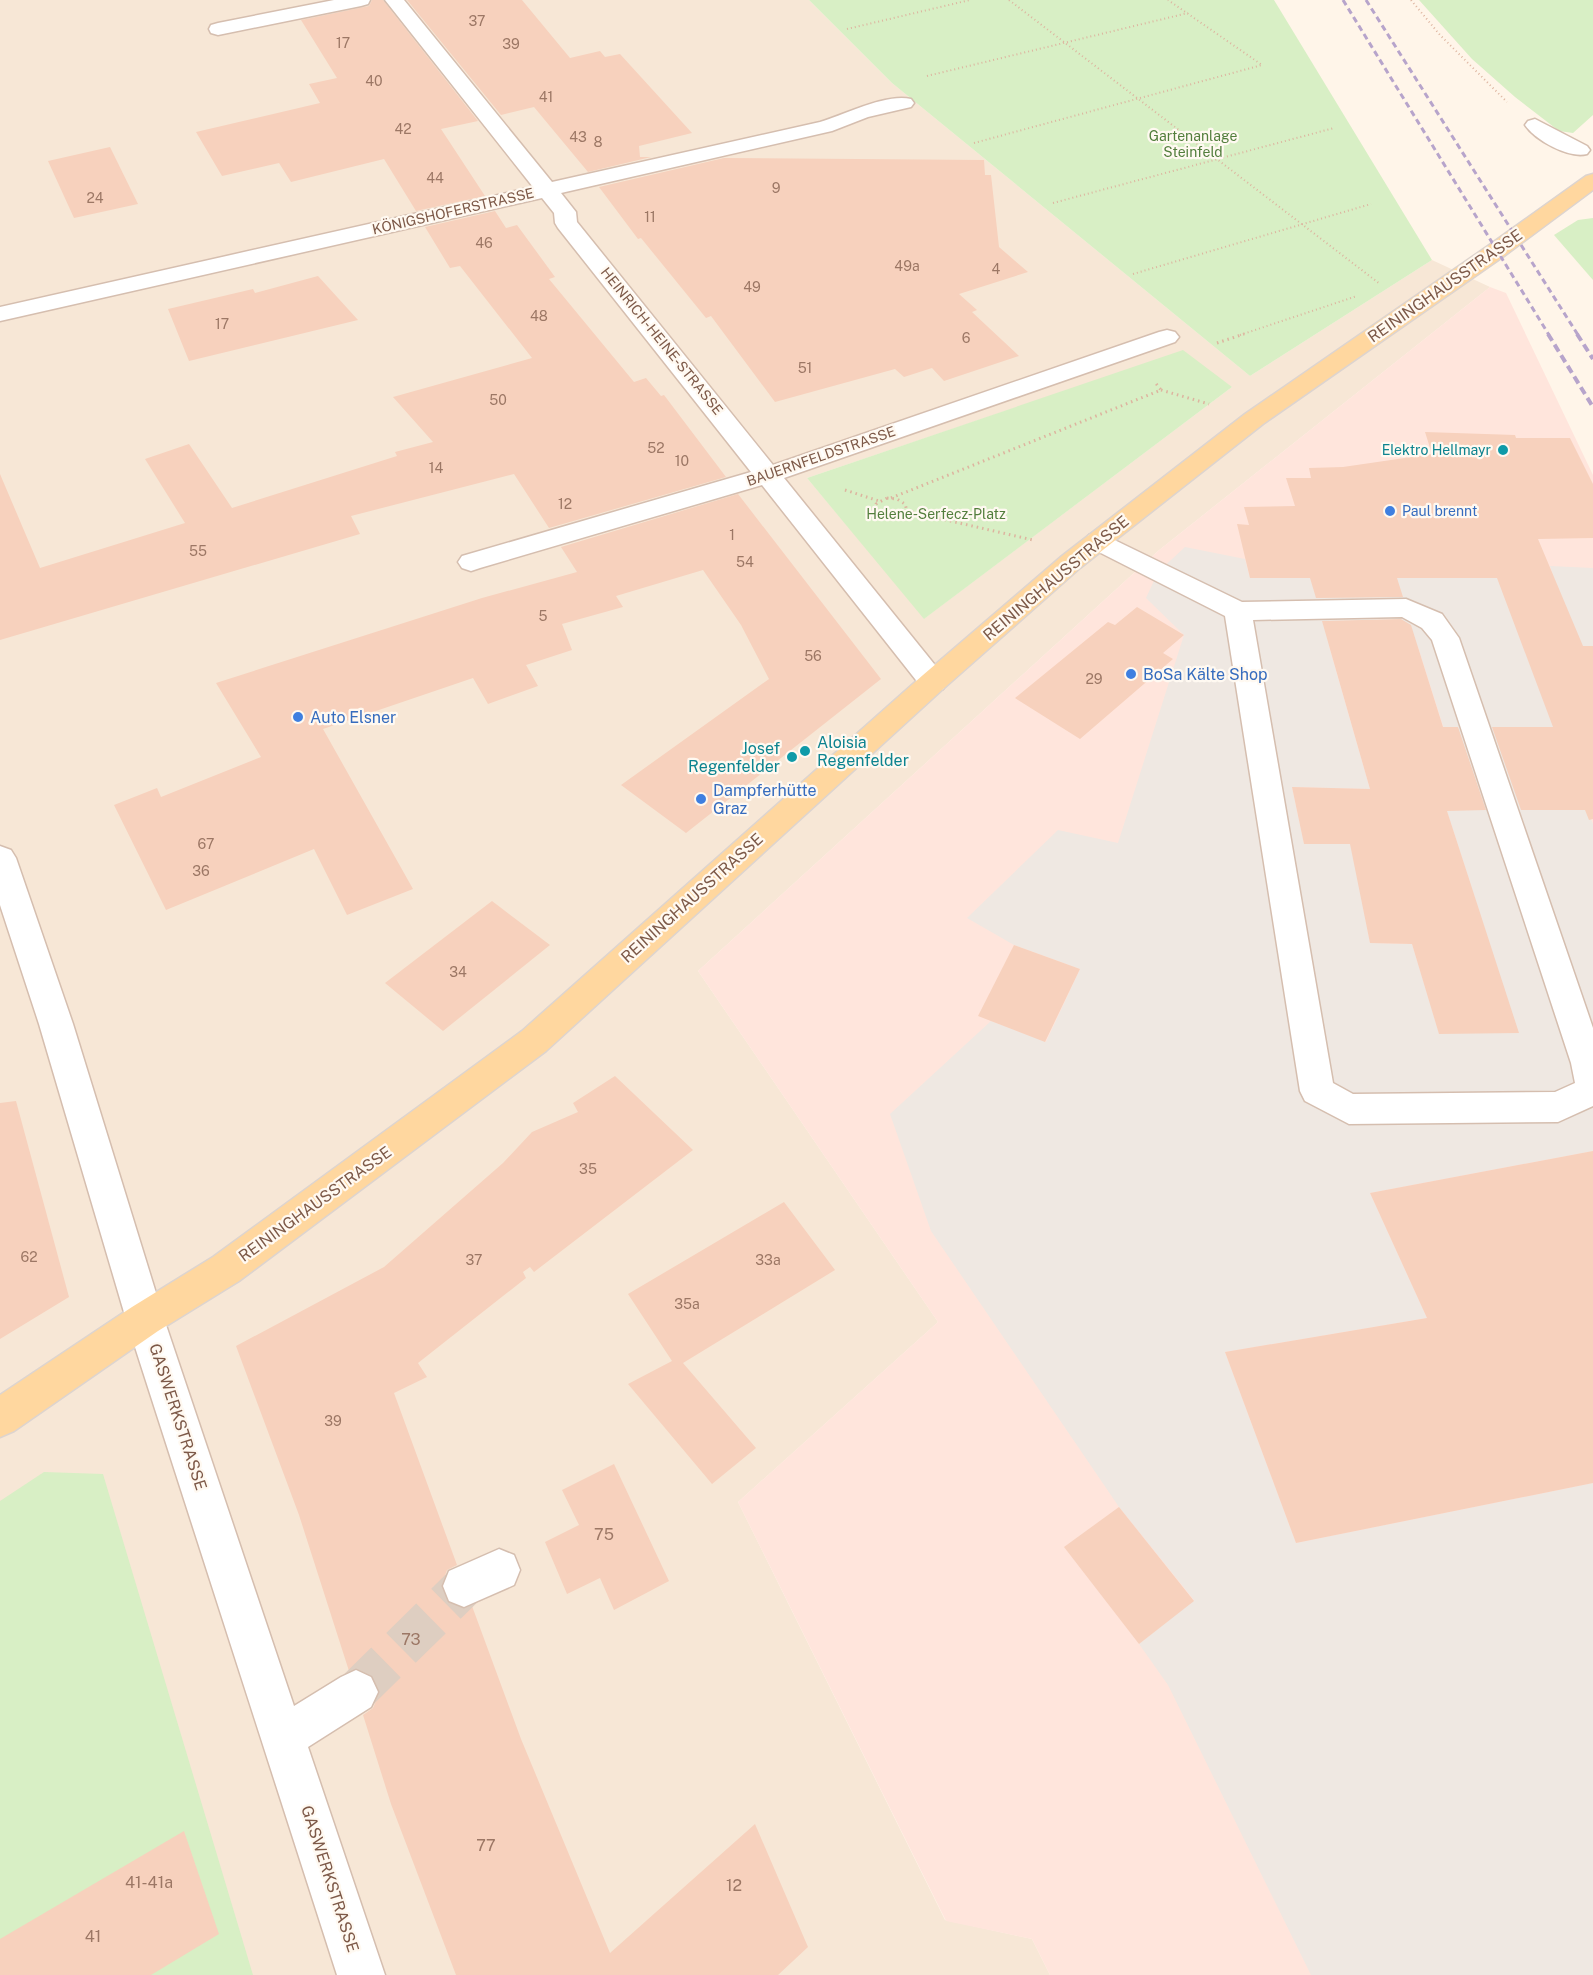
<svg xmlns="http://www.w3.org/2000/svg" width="1593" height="1975" font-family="'Public Sans',sans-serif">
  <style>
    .residential { fill: #f7e7d6; fill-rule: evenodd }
    .commercial { fill: #ffe5dc }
    .industrial { fill: #efe8e2; fill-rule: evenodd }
    .green { fill: #d8efc5 }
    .building { fill: #f7d1bd }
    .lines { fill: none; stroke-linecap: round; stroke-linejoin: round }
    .minor-tunnel { stroke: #decec1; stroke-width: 42; stroke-dasharray: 42 21; stroke-linecap: butt }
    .minor-casing { stroke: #d5beaf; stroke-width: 3 }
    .major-casing { stroke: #ddd4cf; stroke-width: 3 }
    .path-far1 { stroke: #ddb49f; stroke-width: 2; stroke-dasharray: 1 3; stroke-linecap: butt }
    .path { stroke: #ddb49f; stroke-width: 3; stroke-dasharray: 1.5 4; stroke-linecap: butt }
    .minor { fill: #fff; fill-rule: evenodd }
    .major { fill: #ffd79f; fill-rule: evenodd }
    .rail-far1 { stroke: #b7a4cb; stroke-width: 3; stroke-dasharray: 6 4; stroke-linecap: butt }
    .rail { stroke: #b7a4cb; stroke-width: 4; stroke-dasharray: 8 4.5; stroke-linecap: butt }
    .culture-dot { fill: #0f9aa8; stroke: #fff9f1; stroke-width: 2 }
    .shop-dot { fill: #3f7fe0; stroke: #fff9f1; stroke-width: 2 }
    .labels { text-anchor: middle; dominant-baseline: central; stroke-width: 4.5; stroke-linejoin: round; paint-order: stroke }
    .number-label { font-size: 14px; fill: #9c7765 }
    .far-park-label { font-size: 14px; fill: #527e3c; stroke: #fff9f1 }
    .far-street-label { font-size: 14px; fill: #7d5948; stroke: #fff9f1 }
    .far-culture-label { font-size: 14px; fill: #0d838f; stroke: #fff9f1; text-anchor: end }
    .far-shop-label { font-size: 14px; fill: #366cbe; stroke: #fff9f1; text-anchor: start }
    .street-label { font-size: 16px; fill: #7d5948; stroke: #fff9f1 }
    .shop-label { font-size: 16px; fill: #366cbe; stroke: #fff9f1; text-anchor: start }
    .culture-label { font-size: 16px; fill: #0d838f; stroke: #fff9f1; text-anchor: start }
    .near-number-label { font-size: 16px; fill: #9c7765 }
  </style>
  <rect width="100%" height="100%" fill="#fff5e9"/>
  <path class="residential" d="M0,0H809L892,83L1250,376L1432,260L1490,287L1158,551L698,971L938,1322L738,1502L945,1920L1032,1939L1050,1975H0ZM1142,365L1232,387L925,618L807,478Z"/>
  <polygon class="commercial" points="1490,287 1506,293 1593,475 1593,1975 1050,1975 1032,1939 946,1921 738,1502 938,1322 698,971 1158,551"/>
  <path class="industrial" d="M1185,547L1245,559L1250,578H1554L1550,566L1593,568V646L1553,727H1498L1527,810H1587L1593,824V1151L1370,1193L1427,1318L1225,1352L1296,1543L1593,1483V1975H1311L1168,1685L1139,1644L1194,1600L1119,1507L931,1231L890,1114L991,1021L1046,1042L1080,969L1014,945L967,918L1058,830L1118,843L1184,635L1146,598L1158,572ZM1329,646L1418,647L1451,751L1428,752L1518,1032L1439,1033L1412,944L1370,943L1363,906L1383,845L1304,843L1292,787L1370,789Z"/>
  <g class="green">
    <polygon points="809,0 1274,0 1432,260 1250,376 892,83"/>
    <polygon points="1419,0 1593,0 1593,115 1573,133 1559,131 1515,97 1472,59"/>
    <polygon points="1593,218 1593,280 1554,235 1578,220"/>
    <polygon points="1183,350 1232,387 924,619 807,478"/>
    <polygon points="44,1472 103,1474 253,1975 0,1975 0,1501"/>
  </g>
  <g class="building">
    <polygon points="372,0 383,0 478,121 441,129 485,196 416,211 384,159 291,182 279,163 222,176 196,132 320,103 309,84 337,78 301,20 369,6"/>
    <polygon points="407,0 522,0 570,58 600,51 605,57 620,54 692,133 639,146 640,157 651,157 588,172 534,107 501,115"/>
    <polygon points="110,147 138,204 74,218 48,161"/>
    <polygon points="724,158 984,160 985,175 991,175 999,247 1028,272 959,294 977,310 972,312 1019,356 944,381 932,368 904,377 895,369 775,402 711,316 706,318 641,238 638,239 599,187"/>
    <polygon points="495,211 506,228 517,225 555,277 549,279 634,382 646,378 661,396 664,395 726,477 549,528 514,474 351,516 360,534 0,640 0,474 40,568 185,523 145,459 189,444 232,508 397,456 395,452 433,442 393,397 532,358 460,266 450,268 425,227"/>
    <polygon points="318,276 358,320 189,361 168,309 253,289 255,293"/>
    <polygon points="1425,432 1515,435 1516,438 1570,438 1593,484 1593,538 1538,539 1583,646 1593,646 1593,819 1589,820 1585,810 1521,810 1492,727 1553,727 1497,578 1397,578 1403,597 1316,598 1310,578 1250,578 1237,524 1249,525 1244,507 1295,506 1286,478 1311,478 1309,468 1343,467 1432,454"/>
    <polygon points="738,494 881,679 686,833 621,785 769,679 741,625 703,570 616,596 623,607 562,624 572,650 526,665 538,686 488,704 473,678 323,729 413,889 347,915 314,849 166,910 114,805 157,788 161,797 261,757 216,683 482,598 577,572 561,547"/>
    <polygon points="1137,607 1184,635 1163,653 1173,659 1080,739 1015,698 1108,622 1115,625"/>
    <polygon points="1401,619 1411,625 1443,727 1458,727 1486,810 1447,811 1519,1033 1439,1034 1412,944 1370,943 1350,844 1304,844 1292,787 1370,789 1322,621"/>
    <polygon points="492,901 550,945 443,1031 385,983"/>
    <polygon points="1014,945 1080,969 1045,1042 978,1016"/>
    <polygon points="615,1076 693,1150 534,1272 530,1267 523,1272 526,1278 418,1363 427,1377 394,1393 457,1565 447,1570 441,1587 448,1603 463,1609 472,1606 521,1739 610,1953 755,1824 808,1947 778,1975 456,1975 391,1804 363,1715 373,1708 380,1691 372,1675 357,1668 349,1671 299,1515 236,1346 384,1267 503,1163 532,1132 578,1112 573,1103"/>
    <polygon points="16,1101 69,1297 0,1339 0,1103"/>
    <polygon points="1593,1151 1593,1483 1296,1543 1225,1352 1427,1318 1370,1193"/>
    <polygon points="784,1202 835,1270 683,1363 756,1448 712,1484 628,1384 672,1361 628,1294"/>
    <polygon points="614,1464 669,1581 614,1610 600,1578 567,1594 545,1542 579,1525 562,1490"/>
    <polygon points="1119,1507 1194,1601 1139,1644 1064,1547"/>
    <polygon points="184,1831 219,1934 151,1975 0,1975 0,1939"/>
  </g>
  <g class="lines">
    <polyline class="minor-tunnel" points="356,1692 464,1586"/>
    <defs>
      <g id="minor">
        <polygon points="334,0 370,0 368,4 361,6 218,35 211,33 209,29 211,25 218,23"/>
        <path d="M385,0H404L552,182L820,122C844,115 886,93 911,99L914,103L911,107L868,117L832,131L561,193L576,212L577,222L773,465L1159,332L1167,330L1175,332L1179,337L1175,342L784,478L943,675L947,682L943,689L933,692L923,689L762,485L480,568L471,571L462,568L458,562L462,556L751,472L558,228L555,223L554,213L542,198L0,321V307L533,187Z"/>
        <path d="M1535,119L1587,146L1590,150L1587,154C1569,159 1535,140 1525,125L1528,121Z"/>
        <path d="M1098,532L1242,602L1406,599L1442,614L1459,638L1593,1028V1106L1558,1122L1349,1124L1305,1101L1300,1091L1225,616L1089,547L1085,541L1089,535ZM1402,617L1422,628L1432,640L1571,1063L1575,1083L1555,1092L1353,1094L1333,1083L1253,620Z"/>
        <polygon points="0,846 11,850 16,858 73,1024 164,1319 294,1706 341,1677 356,1670 371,1677 378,1692 371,1707 308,1747 385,1975 337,1975 126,1319 39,1024 0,905"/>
        <polygon points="499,1549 514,1555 520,1570 514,1585 464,1607 449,1601 443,1586 449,1571"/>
      </g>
      <polygon id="major" points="1593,174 1593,190 1504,256 1263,424 1080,568 943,689 546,1051 239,1281 158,1331 14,1431 0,1437 0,1395 132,1307 213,1257 522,1031 923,675 1062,556 1245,414 1488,246 1586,176"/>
    </defs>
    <use href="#minor" class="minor-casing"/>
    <use href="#major" class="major-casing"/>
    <g class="path-far1">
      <polyline points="1009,0 1380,284"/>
      <polyline points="1411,0 1440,35 1507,102"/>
      <polyline points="847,29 970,0"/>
      <polyline points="927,76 1188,13"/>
      <polyline points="974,143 1262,65 1168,0"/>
      <polyline points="1053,203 1334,128"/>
      <polyline points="1133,274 1371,204"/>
      <polyline points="1240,335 1357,296"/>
    </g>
    <g class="path">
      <polyline points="1217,343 1244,334"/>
      <polyline points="1161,390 1209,404"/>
      <polyline points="845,490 879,501"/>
      <path d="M887,498L897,499L905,504L907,511C897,522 884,521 874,511L876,504Z"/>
      <polyline points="891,498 1161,390 1154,381"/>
      <polyline points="907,511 1033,540"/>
    </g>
    <use href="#minor" class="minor"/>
    <use href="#major" class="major"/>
    <g class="rail-far1">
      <polyline points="1343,0 1549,335"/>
      <polyline points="1366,0 1578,335"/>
    </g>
    <g class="rail">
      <polyline points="1548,334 1593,407"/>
      <polyline points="1577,334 1593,359"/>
    </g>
  </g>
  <g class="culture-dot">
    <circle cx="1503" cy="450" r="6"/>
    <circle cx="805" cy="751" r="6"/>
    <circle cx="792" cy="757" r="6"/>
  </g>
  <g class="shop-dot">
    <circle cx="1390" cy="511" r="6"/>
    <circle cx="1131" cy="674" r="6"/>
    <circle cx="298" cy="717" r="6"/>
    <circle cx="701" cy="799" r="6"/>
  </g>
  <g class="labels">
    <g class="number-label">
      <text x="477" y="21">37</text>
      <text x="343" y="43">17</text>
      <text x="511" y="44">39</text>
      <text x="374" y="81">40</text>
      <text x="546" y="97">41</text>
      <text x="403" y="129">42</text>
      <text x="578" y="137">43</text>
      <text x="598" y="142">8</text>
      <text x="435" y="178">44</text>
      <text x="776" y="188">9</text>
      <text x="95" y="198">24</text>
      <text x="650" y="217">11</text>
      <text x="484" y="243">46</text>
      <text x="907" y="266">49a</text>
      <text x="996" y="269">4</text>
      <text x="752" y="287">49</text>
      <text x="539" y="316">48</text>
      <text x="222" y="324">17</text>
      <text x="966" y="338">6</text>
      <text x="805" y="368">51</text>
      <text x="498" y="400">50</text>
      <text x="656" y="448">52</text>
      <text x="682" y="461">10</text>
      <text x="436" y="468">14</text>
      <text x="565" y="504">12</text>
      <text x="732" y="535">1</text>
      <text x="198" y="551">55</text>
      <text x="745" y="562">54</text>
      <text x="543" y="616">5</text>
      <text x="813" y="656">56</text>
      <text x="1094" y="679">29</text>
      <text x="206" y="844">67</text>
      <text x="201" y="871">36</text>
      <text x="458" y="972">34</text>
      <text x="588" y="1169">35</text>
      <text x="29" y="1257">62</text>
      <text x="474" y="1260">37</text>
      <text x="768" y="1260">33a</text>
      <text x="687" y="1304">35a</text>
      <text x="333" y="1421">39</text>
    </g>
    <g class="far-park-label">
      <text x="1193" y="136">Gartenanlage<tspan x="1193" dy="16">Steinfeld</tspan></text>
      <text x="936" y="514">Helene-Serfecz-Platz</text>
    </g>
    <g class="far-street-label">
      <text transform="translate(453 211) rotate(-13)">KÖNIGSHOFERSTRASSE</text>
      <text transform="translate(662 341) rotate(51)">HEINRICH-HEINE-STRASSE</text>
      <text transform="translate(821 456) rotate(-19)">BAUERNFELDSTRASSE</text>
    </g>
    <g class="far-culture-label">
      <text x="1491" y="450">Elektro Hellmayr</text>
    </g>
    <g class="far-shop-label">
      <text x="1402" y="511">Paul brennt</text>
    </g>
    <g class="street-label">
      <text transform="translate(1445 286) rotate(-35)">REININGHAUSSTRASSE</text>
      <text transform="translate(1056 578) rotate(-40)">REININGHAUSSTRASSE</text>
      <text transform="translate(692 898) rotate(-42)">REININGHAUSSTRASSE</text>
      <text transform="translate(315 1204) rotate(-36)">REININGHAUSSTRASSE</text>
      <text transform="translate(178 1417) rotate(72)">GASWERKSTRASSE</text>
      <text transform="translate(330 1879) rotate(72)">GASWERKSTRASSE</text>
    </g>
    <g class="shop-label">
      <text x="1143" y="674">BoSa Kälte Shop</text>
      <text x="310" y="717">Auto Elsner</text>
      <text x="713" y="790">Dampferhütte<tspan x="713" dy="18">Graz</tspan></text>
    </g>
    <g class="culture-label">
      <text x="817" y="742">Aloisia<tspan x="817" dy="18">Regenfelder</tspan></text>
      <text x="780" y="748" text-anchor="end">Josef<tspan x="780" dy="18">Regenfelder</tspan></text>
    </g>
    <g class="near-number-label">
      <text x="604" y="1534">75</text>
      <text x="411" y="1639">73</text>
      <text x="486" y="1845">77</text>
      <text x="149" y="1882">41-41a</text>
      <text x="734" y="1885">12</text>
      <text x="93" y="1936">41</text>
    </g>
  </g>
</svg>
